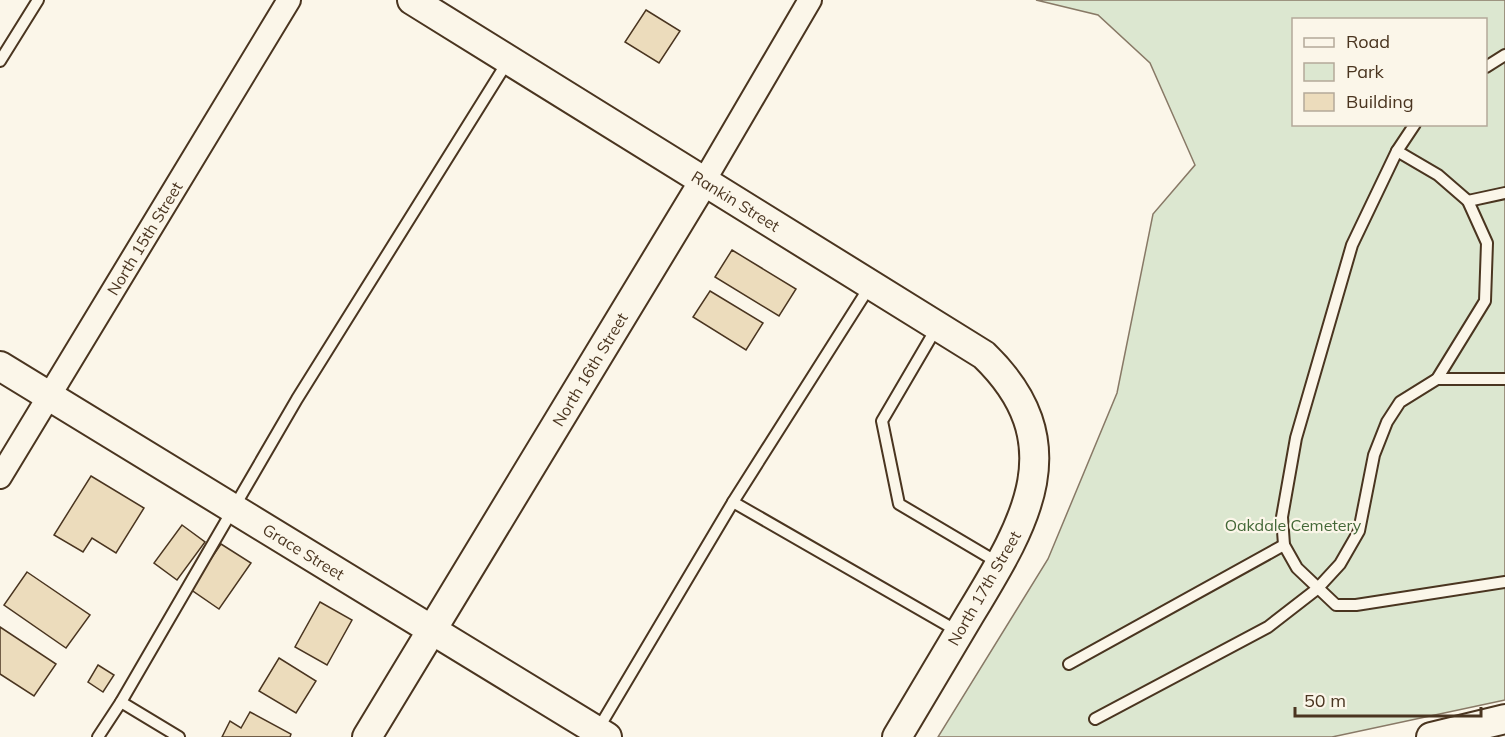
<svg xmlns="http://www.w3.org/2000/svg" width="1505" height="737" font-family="Mulish,sans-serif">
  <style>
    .green { fill: #dce7d0; stroke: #887966; stroke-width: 1.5; fill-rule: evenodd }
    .building { fill: #ecdcbc; stroke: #4a3520; stroke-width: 1.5 }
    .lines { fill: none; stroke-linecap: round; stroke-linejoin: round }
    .service-casing { stroke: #4a3520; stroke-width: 14 }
    .minor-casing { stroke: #4a3520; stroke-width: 26 }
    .tertiary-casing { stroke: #4a3520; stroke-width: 32 }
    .service { stroke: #fbf6e9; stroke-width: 10 }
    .minor { stroke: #fbf6e9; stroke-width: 22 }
    .tertiary { stroke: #fbf6e9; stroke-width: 28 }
    .labels { text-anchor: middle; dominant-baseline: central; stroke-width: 4.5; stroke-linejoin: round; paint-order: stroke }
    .street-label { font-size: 16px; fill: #4a3520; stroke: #fbf6e9 }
    .park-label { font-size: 16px; fill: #436837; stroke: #fbf6e9 }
  </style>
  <rect width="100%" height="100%" fill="#fbf6e9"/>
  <path class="green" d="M1036,0H1505V700L1332,737H938L1048,559L1117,393L1153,214L1195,165L1150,63L1098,15ZM1294,20H1486V124H1294Z"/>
  <g class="building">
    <polygon points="646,10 680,31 659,63 625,42"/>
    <polygon points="732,250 796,289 779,316 715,277"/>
    <polygon points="710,291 763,323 746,350 693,317"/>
    <polygon points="91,476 144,508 116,553 92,538 83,552 54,535"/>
    <polygon points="182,525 205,542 177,580 154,563"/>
    <polygon points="221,544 251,563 219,609 190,589"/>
    <polygon points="27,572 90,615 66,648 4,605"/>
    <polygon points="320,602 352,620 327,665 295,647"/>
    <polygon points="0,627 56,664 34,696 0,674"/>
    <polygon points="279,658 316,681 296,713 259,691"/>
    <polygon points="98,665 114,675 103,692 88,682"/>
    <polygon points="250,712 291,734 290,737 222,737 230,721 241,728"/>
  </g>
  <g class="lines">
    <defs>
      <g id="service">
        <polyline points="0,61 38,0"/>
        <polyline points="1486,67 1505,55"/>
        <polyline points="1415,124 1397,151 1352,245 1296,438 1282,517 1284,545 1297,568 1336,605 1356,605 1505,582"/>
        <polyline points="1468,201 1505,193"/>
        <polyline points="937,327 882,421 899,504 997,562"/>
        <polyline points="1437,379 1505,379"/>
        <polyline points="733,502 959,632"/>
        <polyline points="1069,664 1284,545"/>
        <polyline points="121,702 179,737"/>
        <polyline points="1095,719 1268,627 1317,589 1340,564 1359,531 1374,455 1387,422 1400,402 1437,379 1485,301 1487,243 1468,201 1438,175 1397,151"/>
        <polyline points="597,731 733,502 870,286"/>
        <polyline points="98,737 121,702 297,399 508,61"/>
      </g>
      <g id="minor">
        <polyline points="704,181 810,0"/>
        <path id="s1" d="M0,477L289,0"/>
      </g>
      <g id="tertiary">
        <path id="s2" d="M412,0L984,355C1076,444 1024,525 969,616C945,656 921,696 897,737"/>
        <path id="s3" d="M0,366L607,737"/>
        <path id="s4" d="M367,737L704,181"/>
        <polyline points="1431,737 1505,719"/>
      </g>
    </defs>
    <use href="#service" class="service-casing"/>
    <use href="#minor" class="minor-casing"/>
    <use href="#tertiary" class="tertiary-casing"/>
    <use href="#service" class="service"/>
    <use href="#minor" class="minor"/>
    <use href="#tertiary" class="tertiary"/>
  </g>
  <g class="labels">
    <g class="street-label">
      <text stroke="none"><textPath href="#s2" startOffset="381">Rankin Street</textPath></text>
      <text stroke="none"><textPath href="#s1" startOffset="279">North 15th Street</textPath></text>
      <text stroke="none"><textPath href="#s4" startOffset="430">North 16th Street</textPath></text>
      <text stroke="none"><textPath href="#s3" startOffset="356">Grace Street</textPath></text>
      <text transform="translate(984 588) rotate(-60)">North 17th Street</text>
    </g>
    <g class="park-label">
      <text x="1293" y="525">Oakdale Cemetery</text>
    </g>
  </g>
  <rect x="1292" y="18" width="195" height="108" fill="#fbf6e9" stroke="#b4a999" stroke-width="1.5"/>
  <rect x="1304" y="38" width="30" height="9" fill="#fbf6e9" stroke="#b4a999" stroke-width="1.5"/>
  <text x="1346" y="48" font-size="18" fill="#4a3520">Road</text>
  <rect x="1304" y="63" width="30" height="18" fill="#dce7d0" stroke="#b4a999" stroke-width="1.5"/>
  <text x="1346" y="78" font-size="18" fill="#4a3520">Park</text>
  <rect x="1304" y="93" width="30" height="18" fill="#ecdcbc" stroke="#b4a999" stroke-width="1.5"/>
  <text x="1346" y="108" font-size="18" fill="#4a3520">Building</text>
  <path d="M1295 707v9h186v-9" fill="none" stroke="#4a3520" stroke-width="3"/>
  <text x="1304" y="707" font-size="18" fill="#4a3520" stroke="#fbf6e9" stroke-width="4.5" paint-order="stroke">50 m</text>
</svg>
